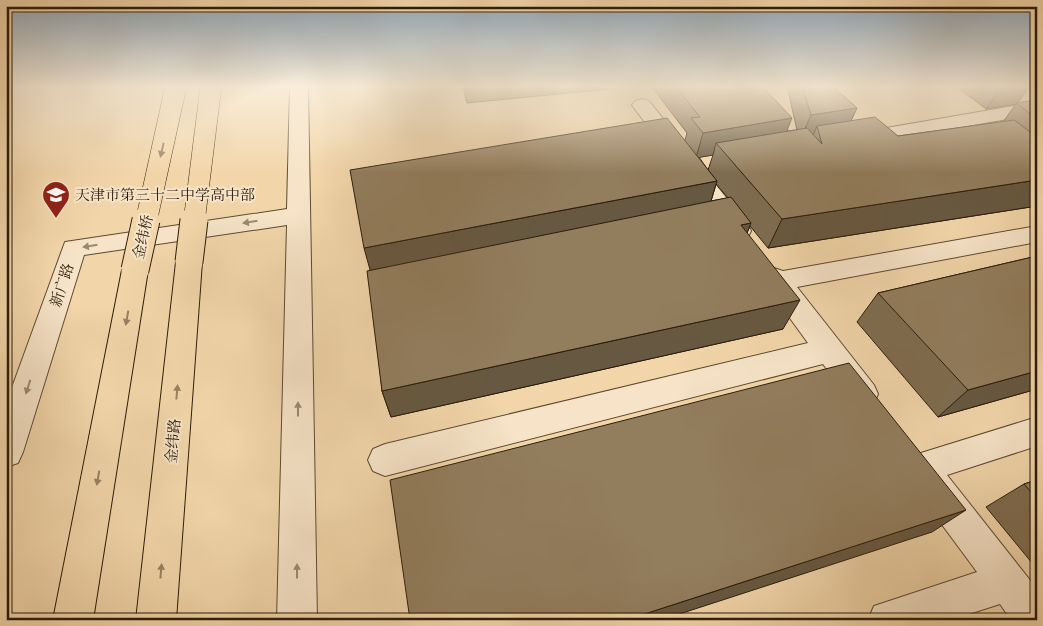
<svg xmlns="http://www.w3.org/2000/svg" width="1043" height="626" font-family="'IM FELL Great Primer','Noto Serif SC',serif">
  <style>
    .lines { fill: none; stroke-linecap: round; stroke-linejoin: round }
    .minor-casing { stroke: #5d4a32; stroke-width: 2 }
    .major-casing { stroke: #2b1c0a; stroke-width: 2 }
    .minor { fill: #f7e4c8; fill-rule: evenodd }
    .major { fill: #f2d6aa; fill-rule: evenodd }
    .major-bridge-far1-casing { stroke: #2b1c0a; stroke-width: 22; stroke-linecap: butt }
    .major-bridge-casing { stroke: #2b1c0a; stroke-width: 29; stroke-linecap: butt }
    .major-bridge-far1 { stroke: #f2d6aa; stroke-width: 21 }
    .major-bridge { stroke: #f2d6aa; stroke-width: 27 }
    .wall { fill: #7e6c50; stroke: #2b1c0a; fill-rule: evenodd }
    .shaded-wall { fill: #665841; stroke: #2b1c0a }
    .building { fill: #927d5d; stroke: #2b1c0a }
    .oneway { fill: #988262 }
    .oneway2 { fill: #9b8a72 }
    .labels { text-anchor: middle; dominant-baseline: central; stroke-width: 4; stroke-linejoin: round; paint-order: stroke }
    .poi-label { font-size: 15px; fill: #2b1c0a; stroke: #f7e4c8; text-anchor: start }
    .street-label { font-size: 15px; fill: #2b1c0a; stroke: #f7e4c8 }
  </style>
  <rect width="100%" height="100%" fill="#f2d6aa"/>
  <filter id="stains"><feTurbulence type="fractalNoise" baseFrequency=".004" numOctaves="4"/><feColorMatrix values="0 0 0 0 .2 0 0 0 0 .09 0 0 0 0 .02 0 0 0 .5 -.17"/></filter>
  <radialGradient id="worn" r=".72"><stop offset=".6" stop-color="#630" stop-opacity="0"/><stop offset="1" stop-color="#630" stop-opacity=".3"/></radialGradient>
  <g class="lines">
    <defs>
      <g id="minor">
        <polygon points="290,86 308,86 317,620 277,620 287,225 84,255 23,452 18,463 6,467 6,404 65,242 287,209"/>
        <polygon points="642,99 649,101 748,225 751,231 748,237 739,239 730,237 632,105 635,101"/>
        <polygon points="1037,102 1037,114 857,145 850,143 847,139 850,135 857,133"/>
        <polygon points="1037,226 1037,242 797,287 874,385 878,394 874,403 863,407 852,403 823,364 385,476 373,471 368,460 373,449 385,444 808,343 765,284 761,277 765,270 774,268 783,271"/>
        <polygon points="1037,417 1037,446 947,475 1037,589 1037,620 1011,620 1000,604 950,620 868,620 874,606 977,572 923,499 918,487 919,484 908,479 903,468 908,457"/>
      </g>
      <g id="major">
        <polygon points="189,253 198,256 202,262 176,620 136,620 176,262 180,256"/>
        <polygon points="135,261 144,263 148,270 93,620 53,620 122,270 126,263"/>
      </g>
    </defs>
    <use href="#minor" class="minor-casing"/>
    <use href="#major" class="major-casing"/>
    <use href="#minor" class="minor"/>
    <use href="#major" class="major"/>
    <defs>
      <g id="major-bridge-far1">
        <polyline points="146,222 176,86"/>
        <polyline points="194,222 211,86"/>
      </g>
      <g id="major-bridge">
        <polyline points="189,262 194,220"/>
        <polyline points="135,270 146,220"/>
      </g>
    </defs>
    <use href="#major-bridge-far1" class="major-bridge-far1-casing"/>
    <use href="#major-bridge" class="major-bridge-casing"/>
    <use href="#major-bridge-far1" class="major-bridge-far1"/>
    <use href="#major-bridge" class="major-bridge"/>
  </g>
  <g class="wall">
    <polygon points="463,86 610,86 609,89 467,103"/>
    <path d="M651,86H762L787,131L797,130L787,86H832L857,108L851,121L898,136L1003,122L1016,104L986,109L956,86H1030L1017,103L1037,100V206L768,248L750,226L747,233L783,329L391,417L382,391L370,270L685,140L687,133ZM713,155L708,170L699,157ZM716,184L728,198L711,201Z"/>
    <polygon points="1037,256 1037,389 938,417 857,322 878,293"/>
    <polygon points="1037,480 1037,569 986,507 1024,484"/>
  </g>
  <g class="shaded-wall">
    <polygon points="1002,86 1030,86 1017,104 986,109"/>
    <polygon points="857,108 845,133 817,126 812,138 800,140 811,115"/>
    <polygon points="792,118 782,143 716,143 713,155 696,158 703,133"/>
    <polygon points="1037,180 1037,206 768,248 782,219"/>
    <polygon points="717,181 708,211 372,277 364,248"/>
    <polygon points="751,223 739,253 741,225"/>
    <polygon points="800,300 783,329 391,417 382,391"/>
    <polygon points="1037,371 1037,389 938,417 968,390"/>
    <polygon points="966,510 932,532 661,620 626,620"/>
  </g>
  <g class="building">
    <polygon points="675,86 762,86 792,118 703,133 691,118 700,117"/>
    <polygon points="802,86 832,86 857,108 811,115"/>
    <polygon points="1037,100 1037,119 1016,103"/>
    <polygon points="875,117 898,136 1014,120 1037,137 1037,180 782,219 716,143 807,128 822,144 817,126"/>
    <polygon points="667,118 717,181 364,248 350,170"/>
    <polygon points="731,197 751,223 741,225 800,300 382,391 367,271"/>
    <polygon points="1037,256 1037,371 968,390 878,293"/>
    <polygon points="849,363 966,510 626,620 410,620 390,480"/>
    <polygon points="1037,480 1037,499 1024,484"/>
  </g>
  <defs><path id="oneway-solid" d="M-6-.8H1V-3.2L6.5 0L1 3.2V.8H-6Z" transform="scale(1.25)"/></defs>
  <g class="oneway">
    <use href="#oneway-solid" transform="translate(162 150) rotate(103)"/>
    <use href="#oneway-solid" transform="translate(127 318) rotate(100)"/>
    <use href="#oneway-solid" transform="translate(177 392) rotate(-85)"/>
    <use href="#oneway-solid" transform="translate(98 478) rotate(100)"/>
    <use href="#oneway-solid" transform="translate(161 571) rotate(-85)"/>
  </g>
  <g class="oneway2">
    <use href="#oneway-solid" transform="translate(250 222) rotate(171)"/>
    <use href="#oneway-solid" transform="translate(90 246) rotate(171)"/>
    <use href="#oneway-solid" transform="translate(28 387) rotate(108)"/>
    <use href="#oneway-solid" transform="translate(298 409) rotate(-90)"/>
    <use href="#oneway-solid" transform="translate(297 571) rotate(-90)"/>
  </g>
  <linearGradient id="sky" x2="0" y2="1"><stop stop-color="#91a8ba"/><stop offset="0.5" stop-color="#f9edd9"/><stop offset="1" stop-color="#f9edd9" stop-opacity="0"/></linearGradient>
  <rect width="1043" height="173" fill="url(#sky)"/>
  <defs>
    <symbol id="school-pin" viewBox="-11 -11 22 30"><path d="M0 17L-7.5 6A9.5 9.5 0 1 1 7.5 6Z" fill="#8f2418" stroke="#f7e4c8"/><path d="M0-5L7-2L0 1L-7-2ZM-4 1L0 2.5L4 1V4Q0 6-4 4Z" fill="#fff"/></symbol>
  </defs>
  <g fill-rule="evenodd">
    <use href="#school-pin" x="40" y="179" width="32" height="43"/>
  </g>
  <g class="labels">
    <g class="poi-label">
      <text x="75" y="195">天津市第三十二中学高中部</text>
    </g>
    <g class="street-label">
      <text transform="translate(143 237) rotate(-77)">金纬桥</text>
      <text transform="translate(62 285) rotate(-72)">新广路</text>
      <text transform="translate(173 441) rotate(-85)">金纬路</text>
    </g>
  </g>
  <rect width="1043" height="626" fill="none" stroke="#f2d6aa" stroke-width="25"/>
  <rect x="8" y="8" width="1028" height="611" fill="none" stroke="#2b1c0a" stroke-width="2.5"/>
  <rect x="12" y="12" width="1018" height="601" fill="none" stroke="#2b1c0a"/>
  <rect width="100%" height="100%" filter="url(#stains)"/>
  <rect width="100%" height="100%" fill="url(#worn)"/>
</svg>
